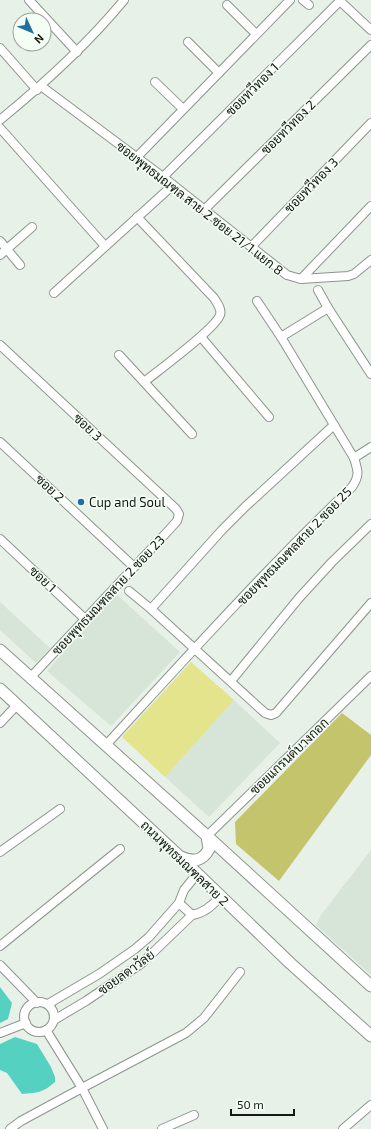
<svg xmlns="http://www.w3.org/2000/svg" width="371" height="1129" font-family="'Exo 2',Sarabun,sans-serif">
  <style>
    .built { fill: #d6e5d7 }
    .green { fill: #e3e48c }
    .forest { fill: #c3c46c }
    .water { fill: #55d1c2 }
    .lines { fill: none; stroke-linecap: round; stroke-linejoin: round }
    .street-casing { stroke: #8c958d; stroke-width: 10 }
    .secondary-casing { stroke: #8c958d; stroke-width: 13 }
    .street { stroke: #fff; stroke-width: 8 }
    .secondary { stroke: #fff; stroke-width: 11 }
    .poi-dot { fill: #1f6fa0; stroke: #f5fef5; stroke-width: 1.5 }
    .labels { text-anchor: middle; dominant-baseline: central; stroke-width: 3; stroke-linejoin: round; paint-order: stroke }
    .street-label { font-size: 13px; fill: #141714; stroke: #f5fef5 }
    .poi-label { font-size: 13px; fill: #141714; stroke: #f5fef5; text-anchor: start }
  </style>
  <rect width="100%" height="100%" fill="#e8f1e8"/>
  <g class="built">
    <polygon points="116,594 180,652 111,726 47,671"/>
    <polygon points="0,602 50,648 36,663 0,630"/>
    <polygon points="234,700 280,743 209,817 165,777"/>
    <polygon points="371,850 371,975 316,925 321,915"/>
  </g>
  <polygon class="green" points="191,662 234,700 165,777 122,737"/>
  <polygon class="forest" points="342,713 371,735 371,755 279,881 236,844 235,822"/>
  <g class="water">
    <polygon points="0,987 12,1003 8,1019 0,1023"/>
    <path d="M15,1037L37,1044L51,1067L55,1077V1082C44,1092 37,1093 22,1094L7,1073L0,1070V1044Z"/>
  </g>
  <g class="lines">
    <defs>
      <g id="street">
        <polyline points="29,0 77,52"/>
        <polyline points="303,0 309,5"/>
        <polyline points="340,1 371,30"/>
        <polyline points="227,5 256,34"/>
        <polyline points="188,42 219,73"/>
        <polyline points="0,48 37,90"/>
        <polyline points="155,82 183,109"/>
        <polyline points="41,86 163,177 287,275 301,279 348,276 354,274 371,260"/>
        <path d="M0,120C45,83 87,45 124,0"/>
        <polyline points="0,128 105,246"/>
        <polyline points="136,158 290,0"/>
        <polyline points="163,177 341,0"/>
        <polyline points="204,210 371,45"/>
        <path d="M137,217L214,298C217,303 222,309 220,315C215,329 159,370 144,382L192,434"/>
        <polyline points="0,241 20,265"/>
        <polyline points="251,247 371,123"/>
        <polyline points="0,255 32,227"/>
        <polyline points="301,279 371,206"/>
        <polyline points="318,290 328,308"/>
        <polyline points="54,293 173,185"/>
        <polyline points="201,337 269,417"/>
        <polyline points="281,337 328,308 371,374"/>
        <polyline points="0,345 176,509 179,514 177,521 168,531 30,678"/>
        <polyline points="119,355 144,382"/>
        <polyline points="334,425 245,507 222,530 151,609 265,713 271,715 276,713 371,603"/>
        <polyline points="0,442 134,567"/>
        <polyline points="354,458 371,447"/>
        <polyline points="0,539 85,619"/>
        <polyline points="129,591 151,609"/>
        <polyline points="231,681 299,598 332,562 371,524"/>
        <polyline points="0,723 17,705"/>
        <path d="M106,745C186,658 266,569 352,487C360,475 358,471 354,458L281,337L257,301"/>
        <polyline points="207,836 371,676"/>
        <polyline points="0,852 60,809"/>
        <polyline points="179,903 192,915"/>
        <polyline points="0,946 120,849"/>
        <polyline points="0,965 37,1003"/>
        <circle cx="39" cy="1017" r="15"/>
        <polyline points="48,1004 99,974 135,949 149,937 179,903 184,890 197,874"/>
        <path d="M54,1020L86,1001L142,963L192,915C204,913 212,906 220,897"/>
        <polyline points="46,1030 82,1088 103,1129"/>
        <polyline points="0,1033 26,1023"/>
        <polyline points="10,1129 21,1121 82,1088 186,1033 204,1018 240,972"/>
        <polyline points="162,1129 194,1115"/>
        <polyline points="343,1129 371,1105"/>
      </g>
      <g id="secondary">
        <polyline points="0,650 207,836 371,986"/>
        <polyline points="0,689 179,856 290,963 371,1036"/>
        <path d="M181,857C193,862 202,862 209,849L207,836"/>
      </g>
    </defs>
    <use href="#street" class="street-casing"/>
    <use href="#secondary" class="secondary-casing"/>
    <use href="#street" class="street"/>
    <use href="#secondary" class="secondary"/>
  </g>
  <circle class="poi-dot" cx="81" cy="502" r="4"/>
  <g class="labels">
    <g class="street-label">
      <text transform="translate(252 89) rotate(-45)">ซอยทวีทอง 1</text>
      <text transform="translate(288 127) rotate(-45)">ซอยทวีทอง 2</text>
      <text transform="translate(311 185) rotate(-46)">ซอยทวีทอง 3</text>
      <text transform="translate(200 208) rotate(38)">ซอยพุทธมณฑล สาย 2 ซอย 21/1 แยก 8</text>
      <text transform="translate(88 427) rotate(43)">ซอย 3</text>
      <text transform="translate(50 488) rotate(43)">ซอย 2</text>
      <text transform="translate(294 546) rotate(-46)">ซอยพุทธมณฑลสาย 2 ซอย 25</text>
      <text transform="translate(43 579) rotate(43)">ซอย 1</text>
      <text transform="translate(108 595) rotate(-47)">ซอยพุทธมณฑลสาย 2 ซอย 23</text>
      <text transform="translate(289 756) rotate(-44)">ซอยแกรนด์บางกอก</text>
      <text transform="translate(185 863) rotate(44)">ถนนพุทธมณฑลสาย 2</text>
      <text transform="translate(126 972) rotate(-36)">ซอยลดาวัลย์</text>
    </g>
    <g class="poi-label">
      <text x="89" y="502">Cup and Soul</text>
    </g>
  </g>
  <g transform="translate(32 32) rotate(134)"><circle r="19" fill="#f5fef5" stroke="#9ba29b"/>
  <path d="M0-3L7 15L0 10L-7 15Z" fill="#1f6fa0"/>
  <text y="-6" font-size="11" font-weight="bold" text-anchor="middle" fill="#141714">N</text>
  </g>
  <path d="M231 1109v6h63v-6" fill="none" stroke="#141714" stroke-width="2"/>
  <text x="237" y="1109" font-size="12" fill="#141714" stroke="#f5fef5" stroke-width="3" paint-order="stroke">50 m</text>
</svg>
